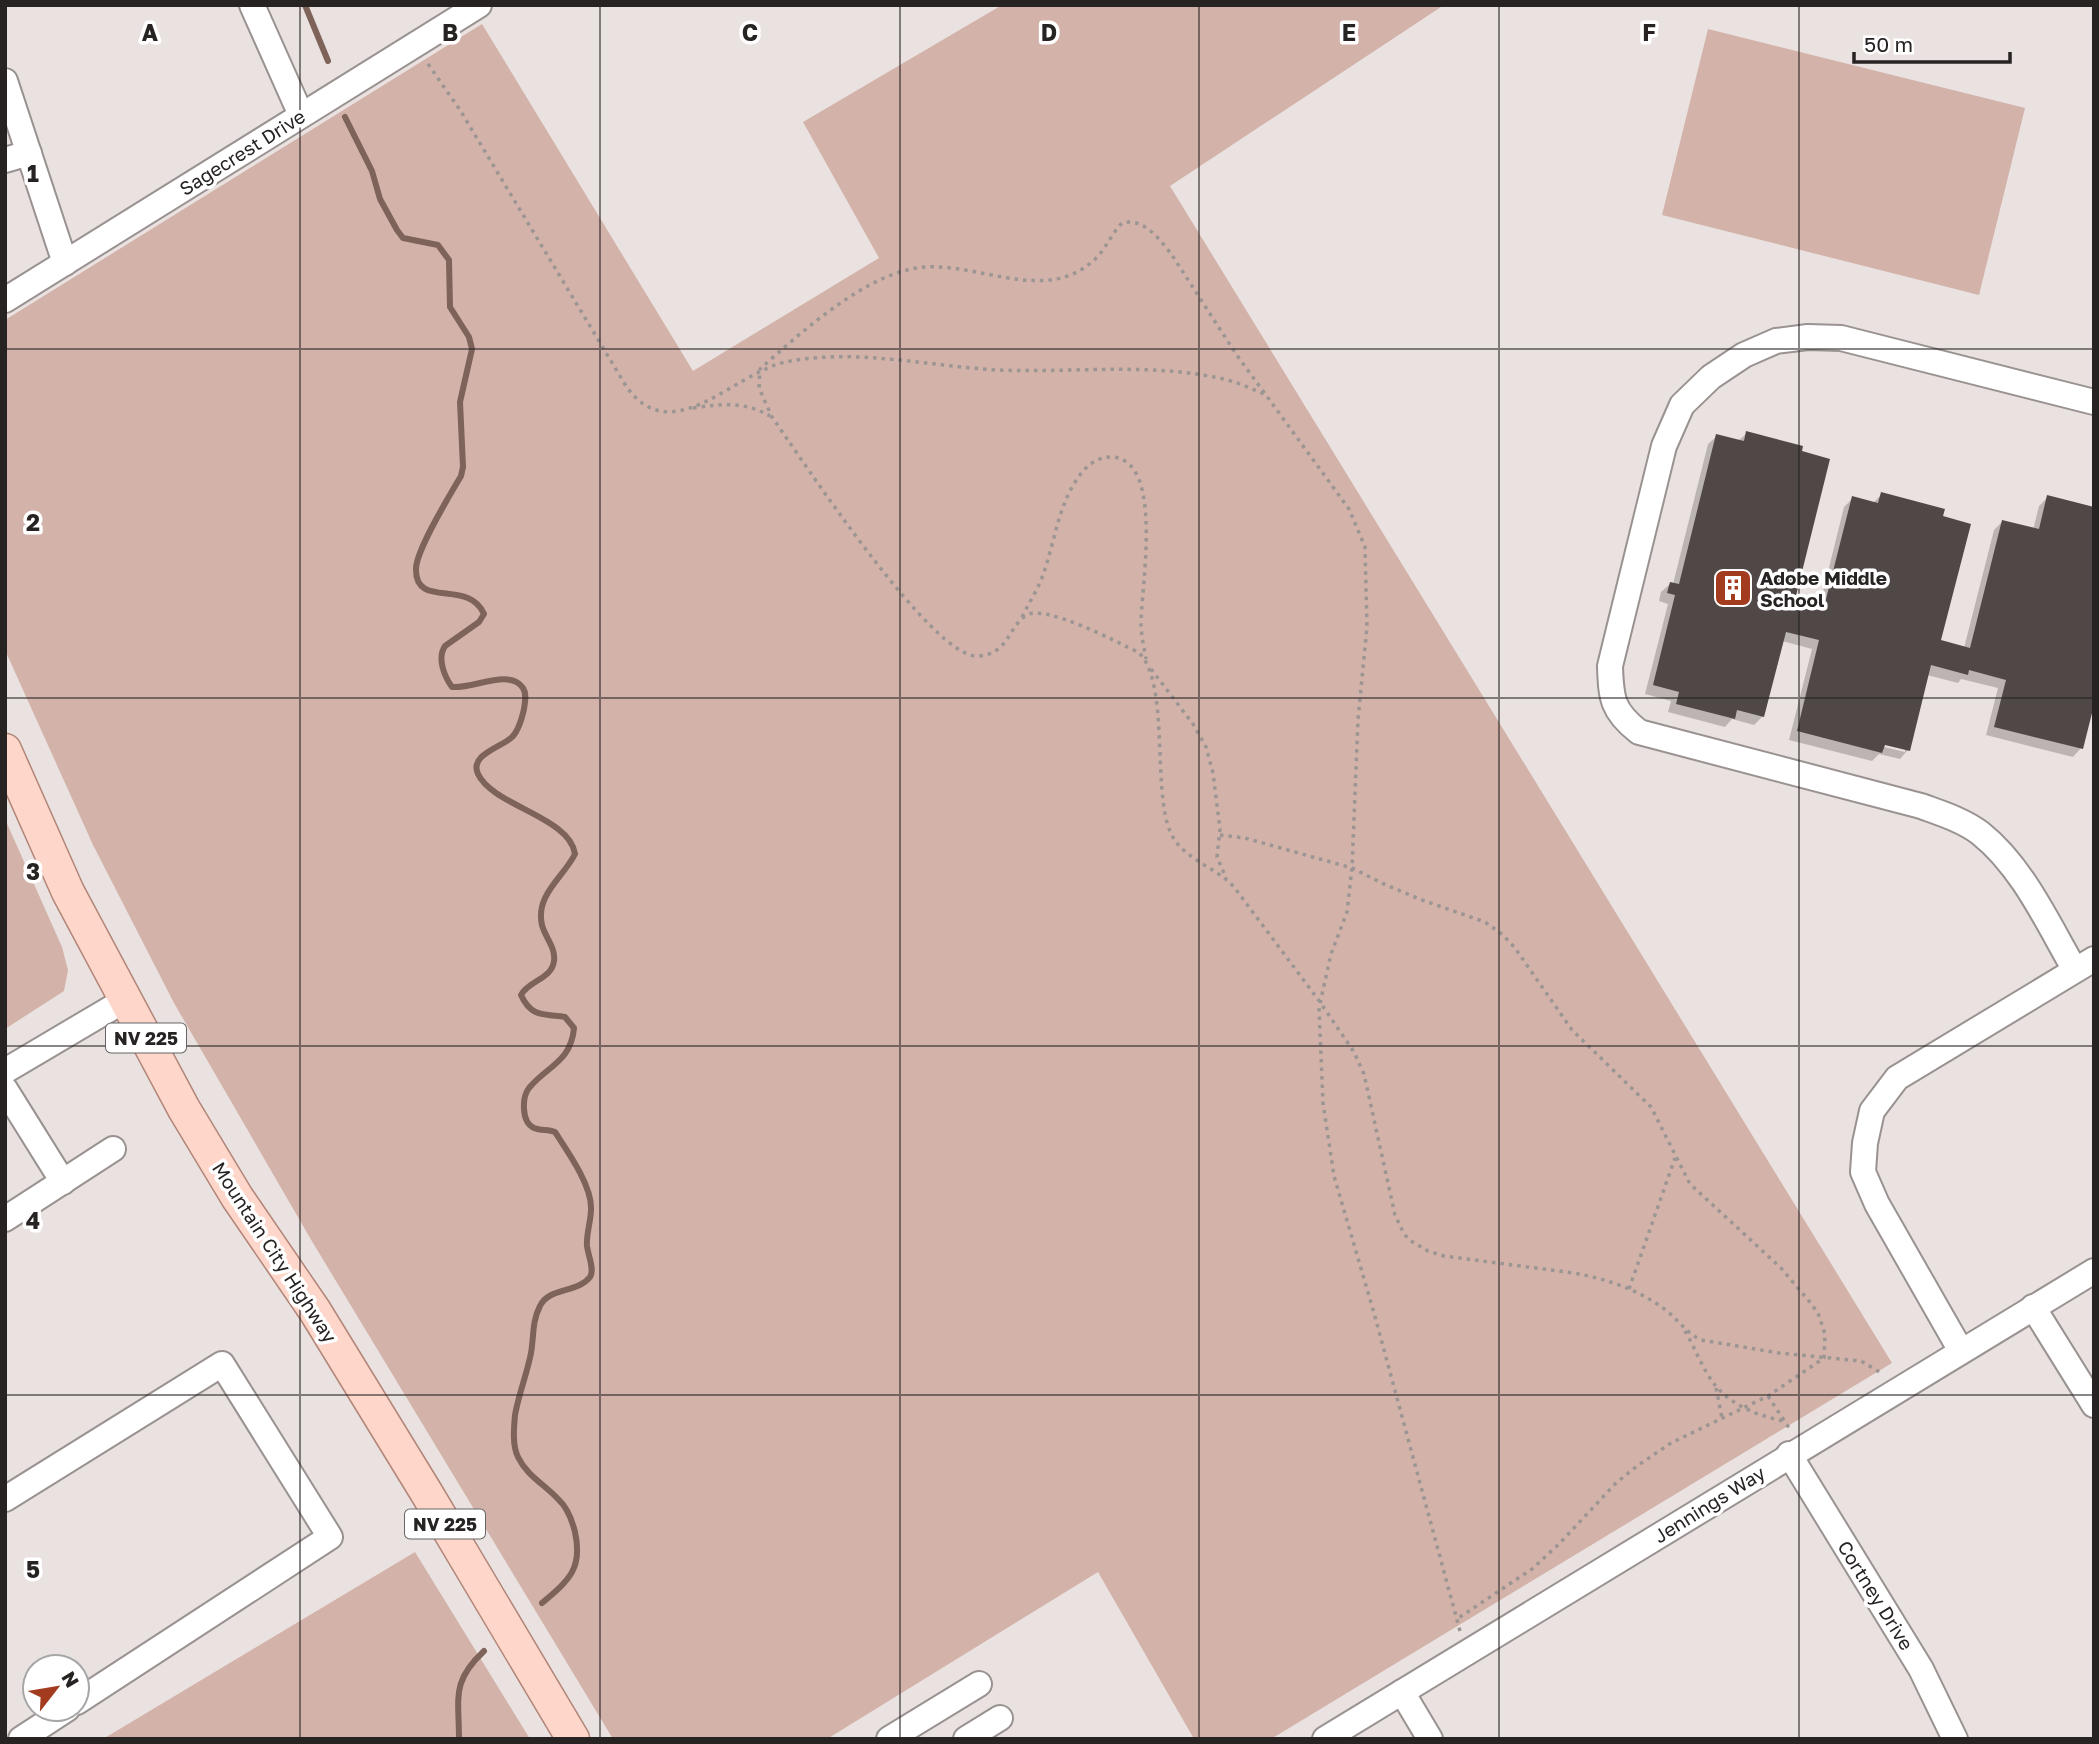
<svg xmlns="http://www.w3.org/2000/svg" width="2099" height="1744" font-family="'Golos Text',sans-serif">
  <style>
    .green { fill: #d3b2a9 }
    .shadow { fill: #0003; fill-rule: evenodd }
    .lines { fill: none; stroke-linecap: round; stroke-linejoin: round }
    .stream { stroke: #7e635b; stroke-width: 6 }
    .building { fill: #4f4847 }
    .minor-casing { stroke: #999290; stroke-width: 28 }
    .major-casing { stroke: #b28578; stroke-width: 35 }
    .path { stroke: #9b9593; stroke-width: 3.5; stroke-dasharray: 3.5 5; stroke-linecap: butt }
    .minor { stroke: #fff; stroke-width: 24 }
    .major { stroke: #fed6ca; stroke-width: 32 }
    .grid { fill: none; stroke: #262322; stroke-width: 2; stroke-opacity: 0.55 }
    .labels { text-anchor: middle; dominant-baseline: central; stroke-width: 7; stroke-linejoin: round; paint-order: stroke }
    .shield { fill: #fff; stroke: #676564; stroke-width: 2 }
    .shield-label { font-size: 18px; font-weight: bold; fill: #262322 }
    .street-label { font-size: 19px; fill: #262322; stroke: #fff }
    .poi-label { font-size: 19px; font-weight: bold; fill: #262322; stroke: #fff; text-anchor: start }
    .grid-label { font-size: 23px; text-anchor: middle; font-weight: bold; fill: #262322; stroke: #fff; stroke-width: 7; stroke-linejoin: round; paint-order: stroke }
  </style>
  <rect width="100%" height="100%" fill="#eae2e0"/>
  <g class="green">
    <polygon points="1002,5 1444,5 1170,186 1892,1363 1271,1739 1194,1739 1098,1572 827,1739 613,1739 313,1243 174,1003 93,845 5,650 5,320 482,24 693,371 879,258 803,122"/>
    <polygon points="1708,29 2025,108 1979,295 1662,215"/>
    <polygon points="5,819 62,947 68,970 64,991 5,1029"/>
    <polygon points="415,1552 530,1739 103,1739"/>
  </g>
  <path class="shadow" d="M1747,433L1792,605L1818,612L1844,507L1853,498L1873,503L1882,494L1939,642L1964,648L1994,530L2002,522L2033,530L2039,506L2048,497L2094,509V715L2090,714L2081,748L2073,757L1986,735L1998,688L1961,679L1958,683L1927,675L1908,750L1900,759L1879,754L1872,761L1789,740L1812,649L1782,641L1763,716L1754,725L1732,719L1725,727L1668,712L1671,701L1645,694L1668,604L1659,601L1661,592L1670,584H1673L1708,444L1717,436L1738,441ZM1876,741L1905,748V752L1876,745Z"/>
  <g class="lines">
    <g class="stream">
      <polyline points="305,5 328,61"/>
      <path d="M345,117L372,171L380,199L397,230L403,238L438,245L449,260L450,307L469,337L472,349L460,402L463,467L461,476C450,495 416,550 416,569C415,610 469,578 484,614L479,622L445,646C437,658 444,676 452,687C474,689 509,668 523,688C527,694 525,702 524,709C522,718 518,732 511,738C501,747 469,755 478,774C493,806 570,817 575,854C563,878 535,895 542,925C545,937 556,948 554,961C552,979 528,981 521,995C531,1017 543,1014 565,1017L574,1028C571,1062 547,1066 529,1088C522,1097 521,1122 534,1128C541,1131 548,1129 555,1132C568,1152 592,1186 591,1209C591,1221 586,1234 587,1246C588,1255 595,1270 590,1277C578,1293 549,1287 540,1306C532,1321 534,1336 531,1353C527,1374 519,1393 515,1415C514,1427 512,1445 518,1457C527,1476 544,1484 558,1499C567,1507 572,1520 575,1532C583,1569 569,1580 542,1603"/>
      <path d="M459,1739C459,1697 451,1682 484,1651"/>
    </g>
  </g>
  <polygon class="building" points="1746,431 1803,446 1802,451 1830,459 1794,604 1823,611 1852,496 1878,503 1881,492 1945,509 1943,516 1971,524 1941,640 1970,648 2002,520 2039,529 2047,495 2094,507 2094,705 2083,749 1994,727 2006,680 1969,670 1968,675 1931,665 1910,751 1885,745 1882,753 1797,731 1819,640 1786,632 1764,717 1737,710 1735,719 1676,704 1679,692 1653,685 1675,595 1667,593 1670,582 1679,584 1716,434 1744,441"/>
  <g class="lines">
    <defs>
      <g id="minor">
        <polyline points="252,5 301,115"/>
        <polyline points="5,81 65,263"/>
        <polyline points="5,160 29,153"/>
        <polyline points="5,300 479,5"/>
        <path d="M2075,970C2048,924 2023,867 1980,833C1963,820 1940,813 1921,806L1639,732C1612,711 1611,698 1610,666L1664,446L1682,405L1711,377L1744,355L1776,341L1808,337L1841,338L2094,402"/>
        <polyline points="5,1071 125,1000"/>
        <polyline points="5,1089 63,1182"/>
        <polyline points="5,1219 113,1149"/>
        <polyline points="2033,1307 2094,1405"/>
        <polyline points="1961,1351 1877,1204 1863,1172 1865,1143 1872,1111 1897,1078 2094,959"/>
        <polyline points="1789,1454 1921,1669 1955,1739"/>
        <polyline points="5,1499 222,1364 330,1537 77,1702"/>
        <polyline points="1402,1692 1430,1739"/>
        <polyline points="21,1739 67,1709"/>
        <polyline points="889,1739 979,1684"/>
        <polyline points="966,1739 1000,1718"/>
        <polyline points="1325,1739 2094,1271"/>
      </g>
      <polyline id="major" points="5,750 68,892 184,1109 237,1197 315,1311 426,1492 573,1739"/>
    </defs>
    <use href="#minor" class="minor-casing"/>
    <use href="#major" class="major-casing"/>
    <g class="path">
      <path d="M428,64L460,110L626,386C671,451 733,374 785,362C854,348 928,366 997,370C1069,373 1143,363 1214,377C1232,380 1248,387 1264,394"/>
      <path d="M693,408C722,404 744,401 770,416"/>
      <path d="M1022,617C1030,601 1040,586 1045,569C1055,538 1059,506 1077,479C1085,467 1096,457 1111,457C1166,458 1140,592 1141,627C1142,638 1144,648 1146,659"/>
      <polyline points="1151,669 1193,724 1206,747 1213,773 1220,829 1217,857 1226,878"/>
      <polyline points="1220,835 1245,838 1352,868 1386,885 1422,900 1485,922 1503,935 1515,948 1572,1030 1651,1107 1690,1184 1781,1268 1809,1301 1818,1313 1825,1334 1824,1358 1768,1396 1671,1443 1637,1466 1616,1483 1559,1544 1532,1569 1457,1619"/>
      <polyline points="1629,1289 1675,1158"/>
      <path d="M1685,1331C1695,1348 1703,1370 1715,1385C1732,1406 1759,1416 1784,1421"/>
      <polyline points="1716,1388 1722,1418"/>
      <polyline points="1768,1396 1791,1431"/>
      <path d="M1460,1631L1374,1313L1334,1176L1323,1103L1319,1008L1331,954L1347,912L1352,868L1358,719L1367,627L1365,547L1349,509L1236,354L1172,255C1160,240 1144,217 1122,223C1111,234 1105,251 1093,261C1041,307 970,256 911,269C859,280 799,334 760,369L759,388L772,417C801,458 933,660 978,656C1008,654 1007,630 1025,616C1043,602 1118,643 1138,652C1170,680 1152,789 1170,831C1181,859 1215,866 1234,887L1320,1002L1354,1052L1364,1074L1395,1215L1404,1234L1411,1241L1428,1251L1444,1256L1574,1273C1607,1279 1640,1290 1667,1311C1679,1321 1687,1333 1701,1340L1779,1353L1861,1361L1883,1374"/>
    </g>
    <use href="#minor" class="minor"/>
    <use href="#major" class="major"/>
  </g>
  <path class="grid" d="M300,5V1739M600,5V1739M900,5V1739M1199,5V1739M1499,5V1739M1799,5V1739M5,349H2094M5,698H2094M5,1046H2094M5,1395H2094"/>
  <defs>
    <symbol id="building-square" viewBox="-11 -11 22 22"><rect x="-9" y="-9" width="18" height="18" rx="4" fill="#a33b1e" stroke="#fff"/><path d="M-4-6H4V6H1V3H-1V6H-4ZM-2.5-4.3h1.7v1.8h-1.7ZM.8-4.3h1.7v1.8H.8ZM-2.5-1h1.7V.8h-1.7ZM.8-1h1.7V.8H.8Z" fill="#fff"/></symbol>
  </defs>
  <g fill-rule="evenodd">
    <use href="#building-square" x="1711" y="566" width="44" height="44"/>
  </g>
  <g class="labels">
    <g class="shield">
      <rect x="106" y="1023.5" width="80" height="29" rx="5"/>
      <rect x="405" y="1509.5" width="80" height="29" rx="5"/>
    </g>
    <g class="shield-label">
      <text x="146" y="1038">NV 225</text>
      <text x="445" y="1524">NV 225</text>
    </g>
    <g class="street-label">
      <text transform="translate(242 152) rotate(-32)">Sagecrest Drive</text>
      <text transform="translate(275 1252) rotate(57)">Mountain City Highway</text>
      <text transform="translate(1709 1504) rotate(-32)">Jennings Way</text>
      <text transform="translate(1876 1595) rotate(58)">Cortney Drive</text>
    </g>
    <g class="poi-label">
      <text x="1760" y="577">Adobe Middle<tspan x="1760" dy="22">School</tspan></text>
    </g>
  </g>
  <g class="grid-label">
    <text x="150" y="41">A</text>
    <text x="450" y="41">B</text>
    <text x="750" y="41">C</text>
    <text x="1049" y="41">D</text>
    <text x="1349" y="41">E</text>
    <text x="1649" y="41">F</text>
    <text x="33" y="182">1</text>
    <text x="33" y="531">2</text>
    <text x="33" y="880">3</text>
    <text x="33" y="1229">4</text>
    <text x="33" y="1578">5</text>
  </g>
  <rect width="2099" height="1744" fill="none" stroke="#262322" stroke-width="14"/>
  <g transform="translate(56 1688) rotate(59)"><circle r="33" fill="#ffffff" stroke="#a8a7a7" stroke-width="2"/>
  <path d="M0-5L12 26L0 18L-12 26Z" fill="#a33b1e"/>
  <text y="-10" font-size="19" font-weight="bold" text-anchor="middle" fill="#262322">N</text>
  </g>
  <path d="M1854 52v10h156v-10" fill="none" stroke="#262322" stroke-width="3.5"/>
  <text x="1864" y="52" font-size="21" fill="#262322" stroke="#ffffff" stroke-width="5" paint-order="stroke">50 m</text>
</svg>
